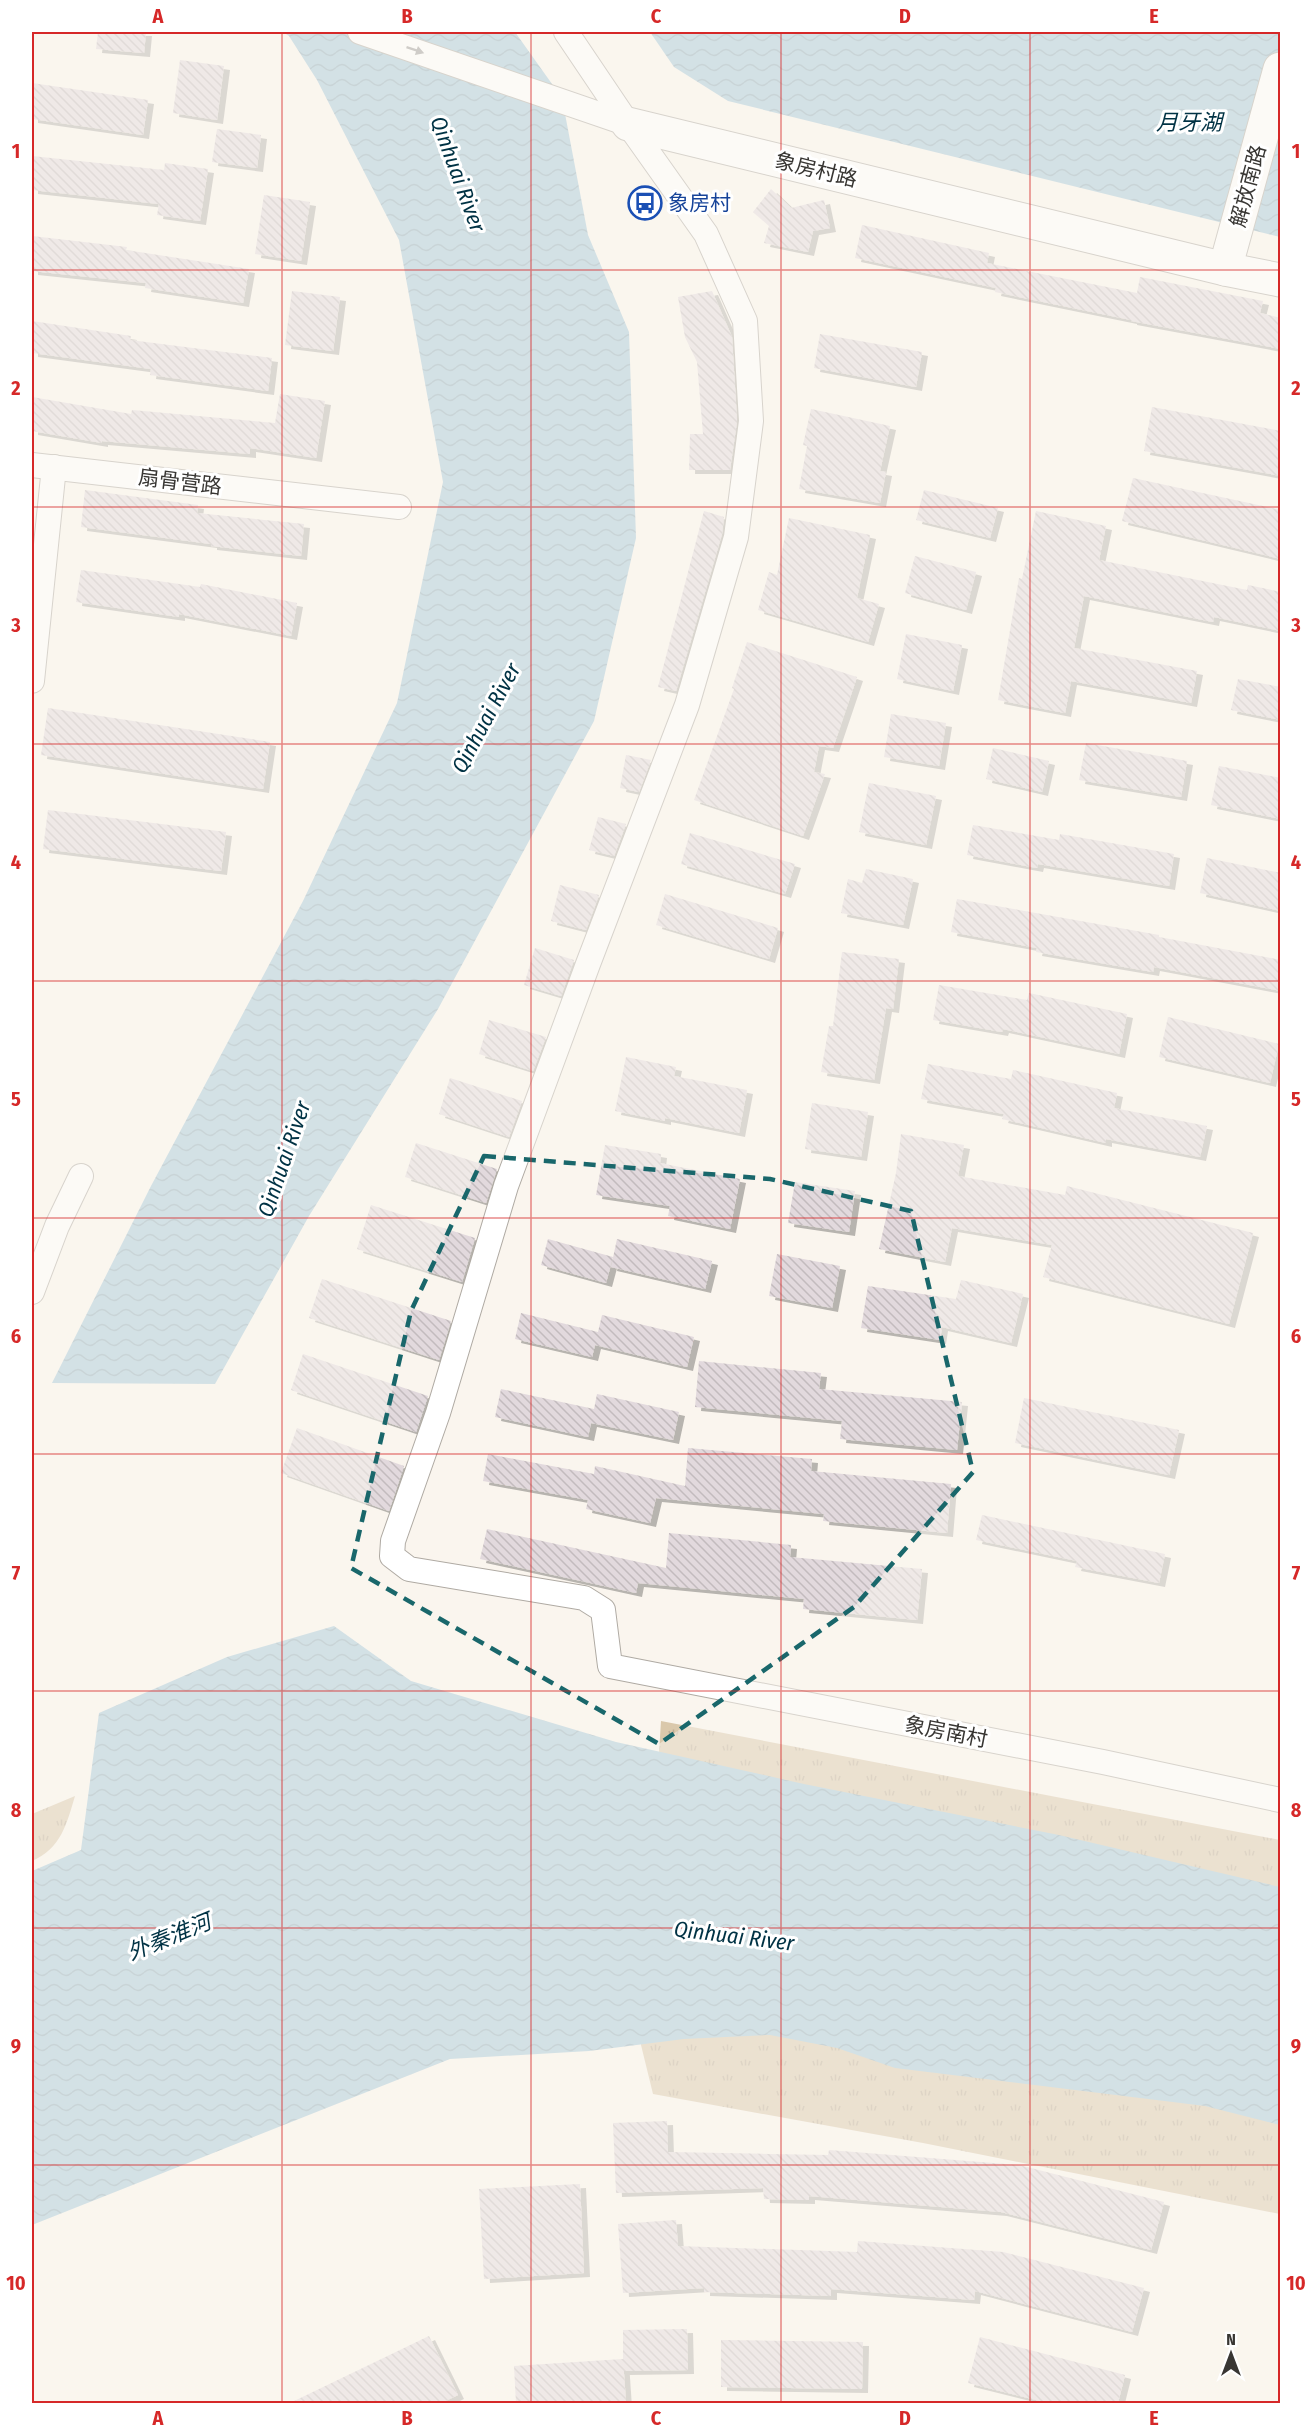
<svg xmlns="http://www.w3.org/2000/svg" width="1312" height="2435" font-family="'Fira Sans Condensed','Noto Sans SC',sans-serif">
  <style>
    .grass { fill: url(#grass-tufts) }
    .water { fill: url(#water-waves) }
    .building { fill: url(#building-back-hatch); filter: url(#shadow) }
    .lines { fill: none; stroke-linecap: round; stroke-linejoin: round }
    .street-casing { stroke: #afaaa3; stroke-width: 26 }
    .secondary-casing { stroke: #afaaa3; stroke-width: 35 }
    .street { stroke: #fff; stroke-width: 24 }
    .secondary { stroke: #fff; stroke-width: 33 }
    .oneway { fill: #9c9a99 }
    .marked { fill: none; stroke: #19676b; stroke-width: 4.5; stroke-dasharray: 12 8; stroke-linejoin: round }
    .grid { fill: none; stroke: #d62828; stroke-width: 1.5; stroke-opacity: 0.55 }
    .labels { text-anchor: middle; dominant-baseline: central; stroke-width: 6; stroke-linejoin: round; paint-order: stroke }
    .street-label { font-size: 21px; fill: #383633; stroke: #fff }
    .transit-label { font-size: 21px; fill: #164399; stroke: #fff; text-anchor: start }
    .water-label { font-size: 22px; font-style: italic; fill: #003244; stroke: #fff }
    .neatline { fill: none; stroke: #d62828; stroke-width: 2 }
    .grid-label { font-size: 20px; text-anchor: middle; font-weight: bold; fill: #d62828 }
  </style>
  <defs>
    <pattern id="grass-tufts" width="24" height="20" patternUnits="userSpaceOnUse" patternTransform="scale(1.5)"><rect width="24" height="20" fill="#dac8ab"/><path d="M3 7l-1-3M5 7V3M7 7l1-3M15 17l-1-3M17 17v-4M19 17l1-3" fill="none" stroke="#bcac94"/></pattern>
    <pattern id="water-waves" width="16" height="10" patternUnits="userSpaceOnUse" patternTransform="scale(1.5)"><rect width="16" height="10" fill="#a5c8d9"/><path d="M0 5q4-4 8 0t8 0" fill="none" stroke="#8facbb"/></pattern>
    <pattern id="building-back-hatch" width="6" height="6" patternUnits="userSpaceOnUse" patternTransform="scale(1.5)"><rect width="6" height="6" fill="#e2d9dd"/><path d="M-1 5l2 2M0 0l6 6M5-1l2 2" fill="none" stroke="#c3bbbe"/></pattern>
    <filter id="shadow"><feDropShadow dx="6" dy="4" stdDeviation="0" flood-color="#0004"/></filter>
  </defs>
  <rect width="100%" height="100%" fill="#faf5ee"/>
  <g class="grass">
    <polygon points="661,1721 1280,1840 1280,2214 923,2143 653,2094 641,2045"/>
    <path d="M75,1796C67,1823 61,1849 32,1861V1814Z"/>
  </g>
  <g class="water">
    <polygon points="283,32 515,32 562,98 588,235 629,332 636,538 594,721 438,1009 309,1216 215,1384 52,1383 151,1186 303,901 397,703 443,482 399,240 317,80 289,36"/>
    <polygon points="650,32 1280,32 1280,237 728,101 674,67"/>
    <polygon points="334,1626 411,1681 616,1742 804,1784 1059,1835 1280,1887 1280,2125 1205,2106 895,2068 837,2048 770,2035 684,2039 589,2051 450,2059 32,2225 32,1871 81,1850 99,1713 227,1657"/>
  </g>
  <g class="building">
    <polygon points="98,32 146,32 144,53 96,49"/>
    <polygon points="180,60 224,66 217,120 173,113"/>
    <polygon points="32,83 148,100 143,135 32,119"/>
    <polygon points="217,129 261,135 257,168 212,162"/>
    <polygon points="32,156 164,170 165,163 208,169 200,221 157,215 159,204 32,190"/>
    <polygon points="771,189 791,208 824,200 830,228 813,231 808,252 764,243 769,226 753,212"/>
    <polygon points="264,195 310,202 301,261 255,254"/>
    <polygon points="862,225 989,253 987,263 1137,293 1140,277 1263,301 1260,313 1281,318 1281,349 1131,321 1131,320 995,292 996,288 855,258"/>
    <polygon points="32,236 127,247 126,250 249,269 243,303 145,288 146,283 32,271"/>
    <polygon points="292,291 340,297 333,351 285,345"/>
    <polygon points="712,291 732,337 737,421 730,470 689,470 690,434 703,434 697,362 685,337 678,297"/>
    <polygon points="32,321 131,336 130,340 272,358 268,391 150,375 151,369 32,353"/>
    <polygon points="820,334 922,352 916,387 814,368"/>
    <polygon points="280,394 325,401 316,458 250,448 250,454 102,441 102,443 32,431 32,397 131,414 132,410 275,423"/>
    <polygon points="1152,407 1281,431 1281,476 1144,451"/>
    <polygon points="811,409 890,426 880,471 886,472 880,503 799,489 807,446 803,445"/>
    <polygon points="1133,478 1281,510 1281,559 1122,521"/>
    <polygon points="85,490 198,505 197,513 304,524 301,556 211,546 211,544 81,527"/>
    <polygon points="924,490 998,508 990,538 916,520"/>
    <polygon points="704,511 724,517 722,534 676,691 658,687"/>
    <polygon points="1036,511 1106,526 1099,560 1247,590 1248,585 1281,592 1281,631 1214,617 1213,622 1084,596 1074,648 1197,671 1191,703 1071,681 1065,713 998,700 1019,578 1022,579"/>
    <polygon points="789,518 870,535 857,598 879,604 868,642 758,610 769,572 777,575"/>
    <polygon points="915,556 976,572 966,610 905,593"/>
    <polygon points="81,570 200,587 201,584 297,603 291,636 179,614 179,617 76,602"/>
    <polygon points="906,634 962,645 953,691 897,679"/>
    <polygon points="747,642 857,677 833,748 819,746 814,772 825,774 803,836 694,800 734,689 732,688"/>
    <polygon points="1238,679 1281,687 1281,720 1231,710"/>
    <polygon points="48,708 270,742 263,789 41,755"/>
    <polygon points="891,714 946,723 939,766 884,757"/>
    <polygon points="1086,743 1187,761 1181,797 1079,780"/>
    <polygon points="993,748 1049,761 1042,792 986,779"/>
    <polygon points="626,755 651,760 639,792 620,788"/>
    <polygon points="1219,766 1281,778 1281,819 1211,805"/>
    <polygon points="869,783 936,796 926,845 859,832"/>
    <polygon points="48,810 226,832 221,871 43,849"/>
    <polygon points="598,817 626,824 614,856 589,850"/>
    <polygon points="973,825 1059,840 1060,834 1174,854 1169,886 1038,864 1037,868 967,855"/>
    <polygon points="690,833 795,864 785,894 681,864"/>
    <polygon points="1207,858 1281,873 1281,911 1200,893"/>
    <polygon points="866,869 913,879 903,925 841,913 848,879 862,883"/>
    <polygon points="560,885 599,895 586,930 551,921"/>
    <polygon points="665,894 778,928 769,959 656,925"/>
    <polygon points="957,899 1159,935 1159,937 1281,960 1281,991 1154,967 1153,972 1036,952 1037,948 951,932"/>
    <polygon points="535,948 574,960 561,996 524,985"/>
    <polygon points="842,952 899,959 893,1009 886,1008 874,1080 821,1072 829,1026 833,1026"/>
    <polygon points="939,985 1027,1000 1029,993 1127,1014 1119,1054 1003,1029 1002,1032 933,1020"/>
    <polygon points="1168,1017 1279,1044 1270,1083 1159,1057"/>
    <polygon points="489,1020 546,1037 533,1071 479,1054"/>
    <polygon points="626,1057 676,1067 674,1076 747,1090 739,1133 665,1118 665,1121 615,1111"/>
    <polygon points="928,1064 1011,1079 1013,1070 1117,1093 1114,1108 1207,1126 1200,1157 1106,1139 1106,1143 1002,1119 1004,1114 921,1099"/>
    <polygon points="450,1078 522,1101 509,1137 439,1114"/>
    <polygon points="812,1103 868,1112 861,1157 805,1149"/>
    <polygon points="901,1134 964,1145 958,1176 1065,1195 1067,1186 1253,1233 1229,1324 1043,1277 1052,1245 952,1228 945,1262 879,1249 896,1173"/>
    <polygon points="416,1143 497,1169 486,1203 405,1177"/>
    <polygon points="605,1145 661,1154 660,1163 740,1179 730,1229 668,1216 670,1206 596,1195"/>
    <polygon points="795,1182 855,1191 849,1232 788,1223"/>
    <polygon points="371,1205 475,1238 462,1282 357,1249"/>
    <polygon points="548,1239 613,1257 606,1283 541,1265"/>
    <polygon points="617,1239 712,1261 705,1289 611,1267"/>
    <polygon points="777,1254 840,1266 832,1308 769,1296"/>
    <polygon points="322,1279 451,1321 439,1360 309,1318"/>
    <polygon points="961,1280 1023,1294 1011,1343 942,1327 940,1340 861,1328 868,1286 956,1299"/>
    <polygon points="521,1313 598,1332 602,1315 694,1337 687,1367 595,1345 592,1357 515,1339"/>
    <polygon points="303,1354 428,1396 416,1432 291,1390"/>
    <polygon points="699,1361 821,1373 819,1389 962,1402 957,1450 840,1439 842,1421 695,1407"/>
    <polygon points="501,1389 594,1409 597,1394 679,1412 673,1440 591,1423 588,1437 495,1417"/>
    <polygon points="1024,1398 1179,1430 1169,1475 1015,1443"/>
    <polygon points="297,1428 404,1466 389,1511 281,1473"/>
    <polygon points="688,1448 812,1459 811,1471 951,1484 947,1533 823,1521 824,1514 656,1498 650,1523 586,1509 588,1500 483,1481 488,1454 594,1474 595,1466 685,1486"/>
    <polygon points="982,1515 1165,1554 1159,1583 1075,1567 1077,1561 976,1540"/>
    <polygon points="487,1529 666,1568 669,1533 791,1545 790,1557 922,1569 917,1620 803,1609 804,1599 638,1583 636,1593 480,1559"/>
    <polygon points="667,2121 668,2152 828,2155 829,2150 1019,2165 1164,2202 1151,2250 1001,2212 809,2196 809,2200 764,2199 763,2188 616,2193 613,2123"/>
    <polygon points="580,2184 584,2273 484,2279 479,2189"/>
    <polygon points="676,2220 678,2246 857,2252 858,2241 1003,2252 1144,2288 1132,2332 975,2291 974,2300 831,2289 831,2296 704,2292 704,2288 623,2293 618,2224"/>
    <polygon points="687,2329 688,2370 623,2371 623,2330"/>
    <polygon points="429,2336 458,2395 441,2403 290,2403"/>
    <polygon points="980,2337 1125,2375 1118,2403 1048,2403 968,2383"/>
    <polygon points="721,2340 863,2342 862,2389 721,2387"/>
    <polygon points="623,2359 626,2403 516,2403 514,2366"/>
  </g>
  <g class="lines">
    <defs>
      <g id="street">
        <polyline points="360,32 628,124"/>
        <polyline points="566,32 628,124 706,234 745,321 751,421 736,537 687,705 588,964 506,1186 438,1413 393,1541 392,1556 409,1569 584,1598 603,1610 610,1666 1103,1762 1280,1800"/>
        <polyline points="32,465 399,507"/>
        <polyline points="32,681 54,467"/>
        <polyline points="32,1292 57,1226 81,1176"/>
      </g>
      <g id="secondary">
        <polyline points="628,124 1225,269 1280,280"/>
        <polyline points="1225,269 1280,69"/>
      </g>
    </defs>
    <use href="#street" class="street-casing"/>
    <use href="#secondary" class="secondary-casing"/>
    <use href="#street" class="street"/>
    <use href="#secondary" class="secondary"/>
  </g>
  <defs><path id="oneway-solid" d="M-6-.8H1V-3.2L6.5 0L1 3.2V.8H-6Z" transform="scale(1.5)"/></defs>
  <use class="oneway" href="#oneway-solid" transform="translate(415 50) rotate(19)"/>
  <path d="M0 0H1312V2435H0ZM484,1156L770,1179L911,1211L973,1472L854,1607L659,1744L351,1568L411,1311Z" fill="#faf5ee" fill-opacity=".55" fill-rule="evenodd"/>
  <path class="marked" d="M484,1156L770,1179L911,1211L973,1472L854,1607L659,1744L351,1568L411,1311Z"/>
  <path class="grid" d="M282,32V2404M531,32V2404M781,32V2404M1030,32V2404M32,270H1280M32,507H1280M32,744H1280M32,981H1280M32,1218H1280M32,1454H1280M32,1691H1280M32,1928H1280M32,2165H1280"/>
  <defs>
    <symbol id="bus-ring" viewBox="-11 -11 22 22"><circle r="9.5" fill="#fff" stroke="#1a4fb4" stroke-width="1.5"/><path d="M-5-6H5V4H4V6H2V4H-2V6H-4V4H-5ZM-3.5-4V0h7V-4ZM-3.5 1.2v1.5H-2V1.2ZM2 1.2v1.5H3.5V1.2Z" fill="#1a4fb4"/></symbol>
  </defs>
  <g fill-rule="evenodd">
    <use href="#bus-ring" x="626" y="184" width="38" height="38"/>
  </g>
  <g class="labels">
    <g class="street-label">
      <text transform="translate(816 170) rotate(14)">象房村路</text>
      <text transform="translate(1248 186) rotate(-75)">解放南路</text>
      <text transform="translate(180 482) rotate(7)">扇骨营路</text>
      <text transform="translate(946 1732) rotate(11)">象房南村</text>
    </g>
    <g class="transit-label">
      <text x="668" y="203">象房村</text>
    </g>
    <g class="water-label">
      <text x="1189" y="122">月牙湖</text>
      <text transform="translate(458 174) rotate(70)">Qinhuai River</text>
      <text transform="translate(486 718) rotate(-62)">Qinhuai River</text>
      <text transform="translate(284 1159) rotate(-71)">Qinhuai River</text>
      <text transform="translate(734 1936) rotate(7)">Qinhuai River</text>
      <text transform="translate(169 1937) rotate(-22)">外秦淮河</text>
    </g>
  </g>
  <rect width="1312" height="2435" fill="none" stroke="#ffffff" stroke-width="66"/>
  <g transform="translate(1231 2354)" stroke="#ffffff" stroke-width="4.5" paint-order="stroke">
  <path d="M0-4.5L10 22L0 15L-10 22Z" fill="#383633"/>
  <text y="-9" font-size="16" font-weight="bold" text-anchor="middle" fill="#383633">N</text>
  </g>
  <rect x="33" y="33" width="1246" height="2369" class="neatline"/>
  <g class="grid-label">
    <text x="158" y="23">A</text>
    <text x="407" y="23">B</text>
    <text x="656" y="23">C</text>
    <text x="905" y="23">D</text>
    <text x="1154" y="23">E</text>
    <text x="16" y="158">1</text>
    <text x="1296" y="158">1</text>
    <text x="16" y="395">2</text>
    <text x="1296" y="395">2</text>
    <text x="16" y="632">3</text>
    <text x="1296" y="632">3</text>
    <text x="16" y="869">4</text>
    <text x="1296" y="869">4</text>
    <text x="16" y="1106">5</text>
    <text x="1296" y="1106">5</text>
    <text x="16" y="1343">6</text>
    <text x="1296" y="1343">6</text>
    <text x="16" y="1580">7</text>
    <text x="1296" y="1580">7</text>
    <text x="16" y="1817">8</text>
    <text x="1296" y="1817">8</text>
    <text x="16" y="2053">9</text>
    <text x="1296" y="2053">9</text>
    <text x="16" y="2290">10</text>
    <text x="1296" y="2290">10</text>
    <text x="158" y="2425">A</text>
    <text x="407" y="2425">B</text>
    <text x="656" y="2425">C</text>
    <text x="905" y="2425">D</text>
    <text x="1154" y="2425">E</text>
  </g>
</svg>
